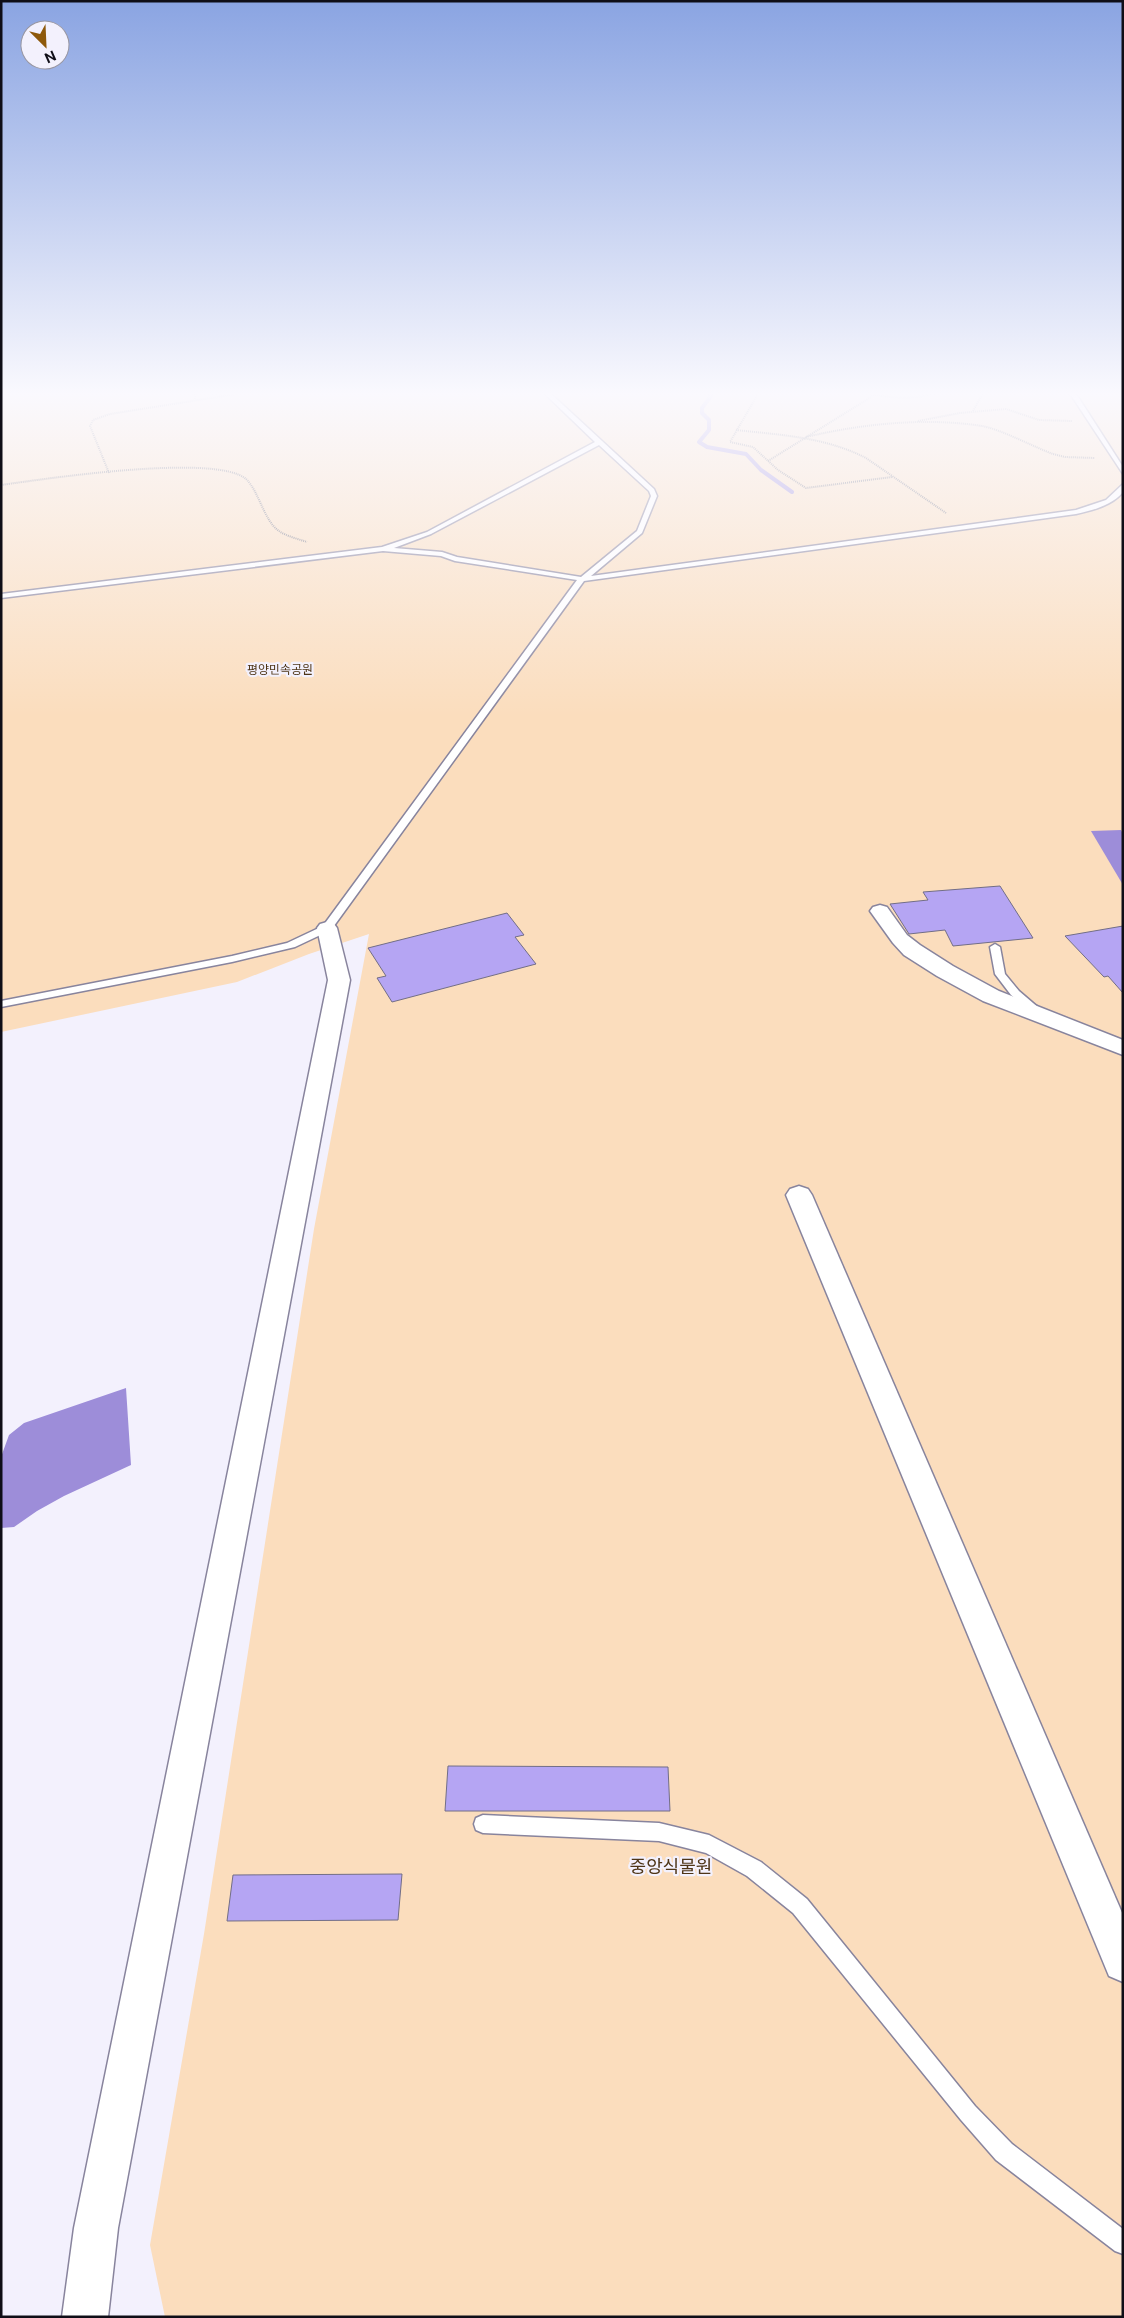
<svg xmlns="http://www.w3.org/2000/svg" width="1124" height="2318" font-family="'Public Sans','Noto Sans KR',sans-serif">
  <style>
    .green { fill: #fbddbd }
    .water { fill: #9d8dd9 }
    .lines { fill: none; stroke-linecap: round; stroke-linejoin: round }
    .stream { stroke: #9d8dd9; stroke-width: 4 }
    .building { fill: #b5a5f3; stroke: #726e86 }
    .lane-casing { stroke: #88849d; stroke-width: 3 }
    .street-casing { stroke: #88849d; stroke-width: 3 }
    .path { stroke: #7a7983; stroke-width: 2; stroke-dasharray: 1 1; stroke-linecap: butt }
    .lane { fill: #fff; fill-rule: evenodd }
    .street { fill: #fff; fill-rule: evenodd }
    .labels { text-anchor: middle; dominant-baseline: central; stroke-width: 4.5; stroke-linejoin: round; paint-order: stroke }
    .far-park-label { font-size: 12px; fill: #4e3517; stroke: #f3f1fd }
    .near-park-label { font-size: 18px; fill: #4e3517; stroke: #f3f1fd }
  </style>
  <rect width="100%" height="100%" fill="#f3f1fd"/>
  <polygon class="green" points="1,392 1123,392 1123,2317 165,2317 150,2245 204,1934 314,1229 369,934 309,954 237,982 1,1032"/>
  <g class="water">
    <polygon points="1121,830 1123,834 1123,885 1091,831"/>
    <polygon points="126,1388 131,1465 64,1496 37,1511 14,1527 1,1528 1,1457 9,1435 24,1423"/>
  </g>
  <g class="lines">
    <polyline class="stream" points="707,392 711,396 702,408 702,413 709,420 709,430 699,442 707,447 746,454 761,470 792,492"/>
  </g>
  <g class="building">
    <polygon points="1000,886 1033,938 953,946 945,930 909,934 890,904 928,900 923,892"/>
    <polygon points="507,913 524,935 515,937 536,964 392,1002 377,978 386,976 368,948"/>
    <polygon points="1123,926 1123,993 1108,976 1104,977 1065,936"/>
    <polygon points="448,1766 668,1767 670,1811 445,1811"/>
    <polygon points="402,1874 398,1920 227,1921 233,1875"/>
  </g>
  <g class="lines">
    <defs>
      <g id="lane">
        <path d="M543,392H549L654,489L657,496L642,533L591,576L1076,510L1106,500L1123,484V492C1111,506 1093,510 1076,514L584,581L331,930L295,947L232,962L1,1007V1001L232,956L287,943L323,926L577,580L455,561L441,556L383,551L1,598V594L382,547L427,532L595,442ZM599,445L649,491L651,496L637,531L581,577L457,557L442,552L394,548L431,534Z"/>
        <polygon points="1069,392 1075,392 1123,467 1123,474"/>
        <polygon points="995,944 1000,947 1005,974 1019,991 1040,1009 1042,1011 1040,1013 1032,1013 1011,995 995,974 990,947"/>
        <polygon points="483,1815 659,1823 709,1835 761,1862 807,1899 975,2106 1012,2144 1123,2229 1123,2254 1115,2251 996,2160 961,2120 793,1913 747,1876 706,1853 659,1841 483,1833 476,1830 474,1824 476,1818"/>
      </g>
      <g id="street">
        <polygon points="880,905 887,907 907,935 920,945 953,966 999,991 1123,1040 1123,1055 983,1001 937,976 904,955 893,943 870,911 873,907"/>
        <polygon points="327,922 334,924 337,928 350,980 118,2228 108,2317 62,2317 74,2228 328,980 317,928 320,924"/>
        <polygon points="799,1186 808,1189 812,1195 1123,1915 1123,1982 1109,1976 786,1195 790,1189"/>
      </g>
    </defs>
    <use href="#lane" class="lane-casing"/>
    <use href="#street" class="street-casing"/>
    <g class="path">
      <polyline points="195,392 195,400"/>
      <polyline points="207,392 220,395"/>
      <polyline points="759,392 730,442 753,447 778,470 806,488 892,477"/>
      <path d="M771,392C795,393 818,391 841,392C875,393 905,404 938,392"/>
      <polyline points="977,392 987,392"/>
      <polyline points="973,411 983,393"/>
      <polyline points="918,421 960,413 1006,409 1039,420 1072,421"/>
      <path d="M736,430C781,435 825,437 866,458L946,513"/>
      <path d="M806,437C861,424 925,417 982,426C1000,429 1034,447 1053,454L1065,457L1095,458"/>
      <polyline points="768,461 871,397"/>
      <polyline points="109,473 90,426 93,420 110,414 249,392"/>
      <path d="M1,485C44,479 216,453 246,479C259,491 264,521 279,531C286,536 298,539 307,542"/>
    </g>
    <use href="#lane" class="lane"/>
    <use href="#street" class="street"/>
  </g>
  <linearGradient id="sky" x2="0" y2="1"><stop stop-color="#8aa4e2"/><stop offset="0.55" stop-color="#faf9fe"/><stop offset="1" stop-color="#faf9fe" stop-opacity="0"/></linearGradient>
  <rect width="1124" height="716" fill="url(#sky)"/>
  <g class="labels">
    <g class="far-park-label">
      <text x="280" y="670">평양민속공원</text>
    </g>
    <g class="near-park-label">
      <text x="671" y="1866">중앙식물원</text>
    </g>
  </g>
  <rect width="1124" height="2318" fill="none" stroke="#0f0e17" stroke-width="5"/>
  <g transform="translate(45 45) rotate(156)"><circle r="24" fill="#f3f1fd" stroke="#9896a1"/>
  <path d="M0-4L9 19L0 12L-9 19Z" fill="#8e590b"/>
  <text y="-8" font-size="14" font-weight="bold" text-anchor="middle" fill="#0f0e17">N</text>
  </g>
</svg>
